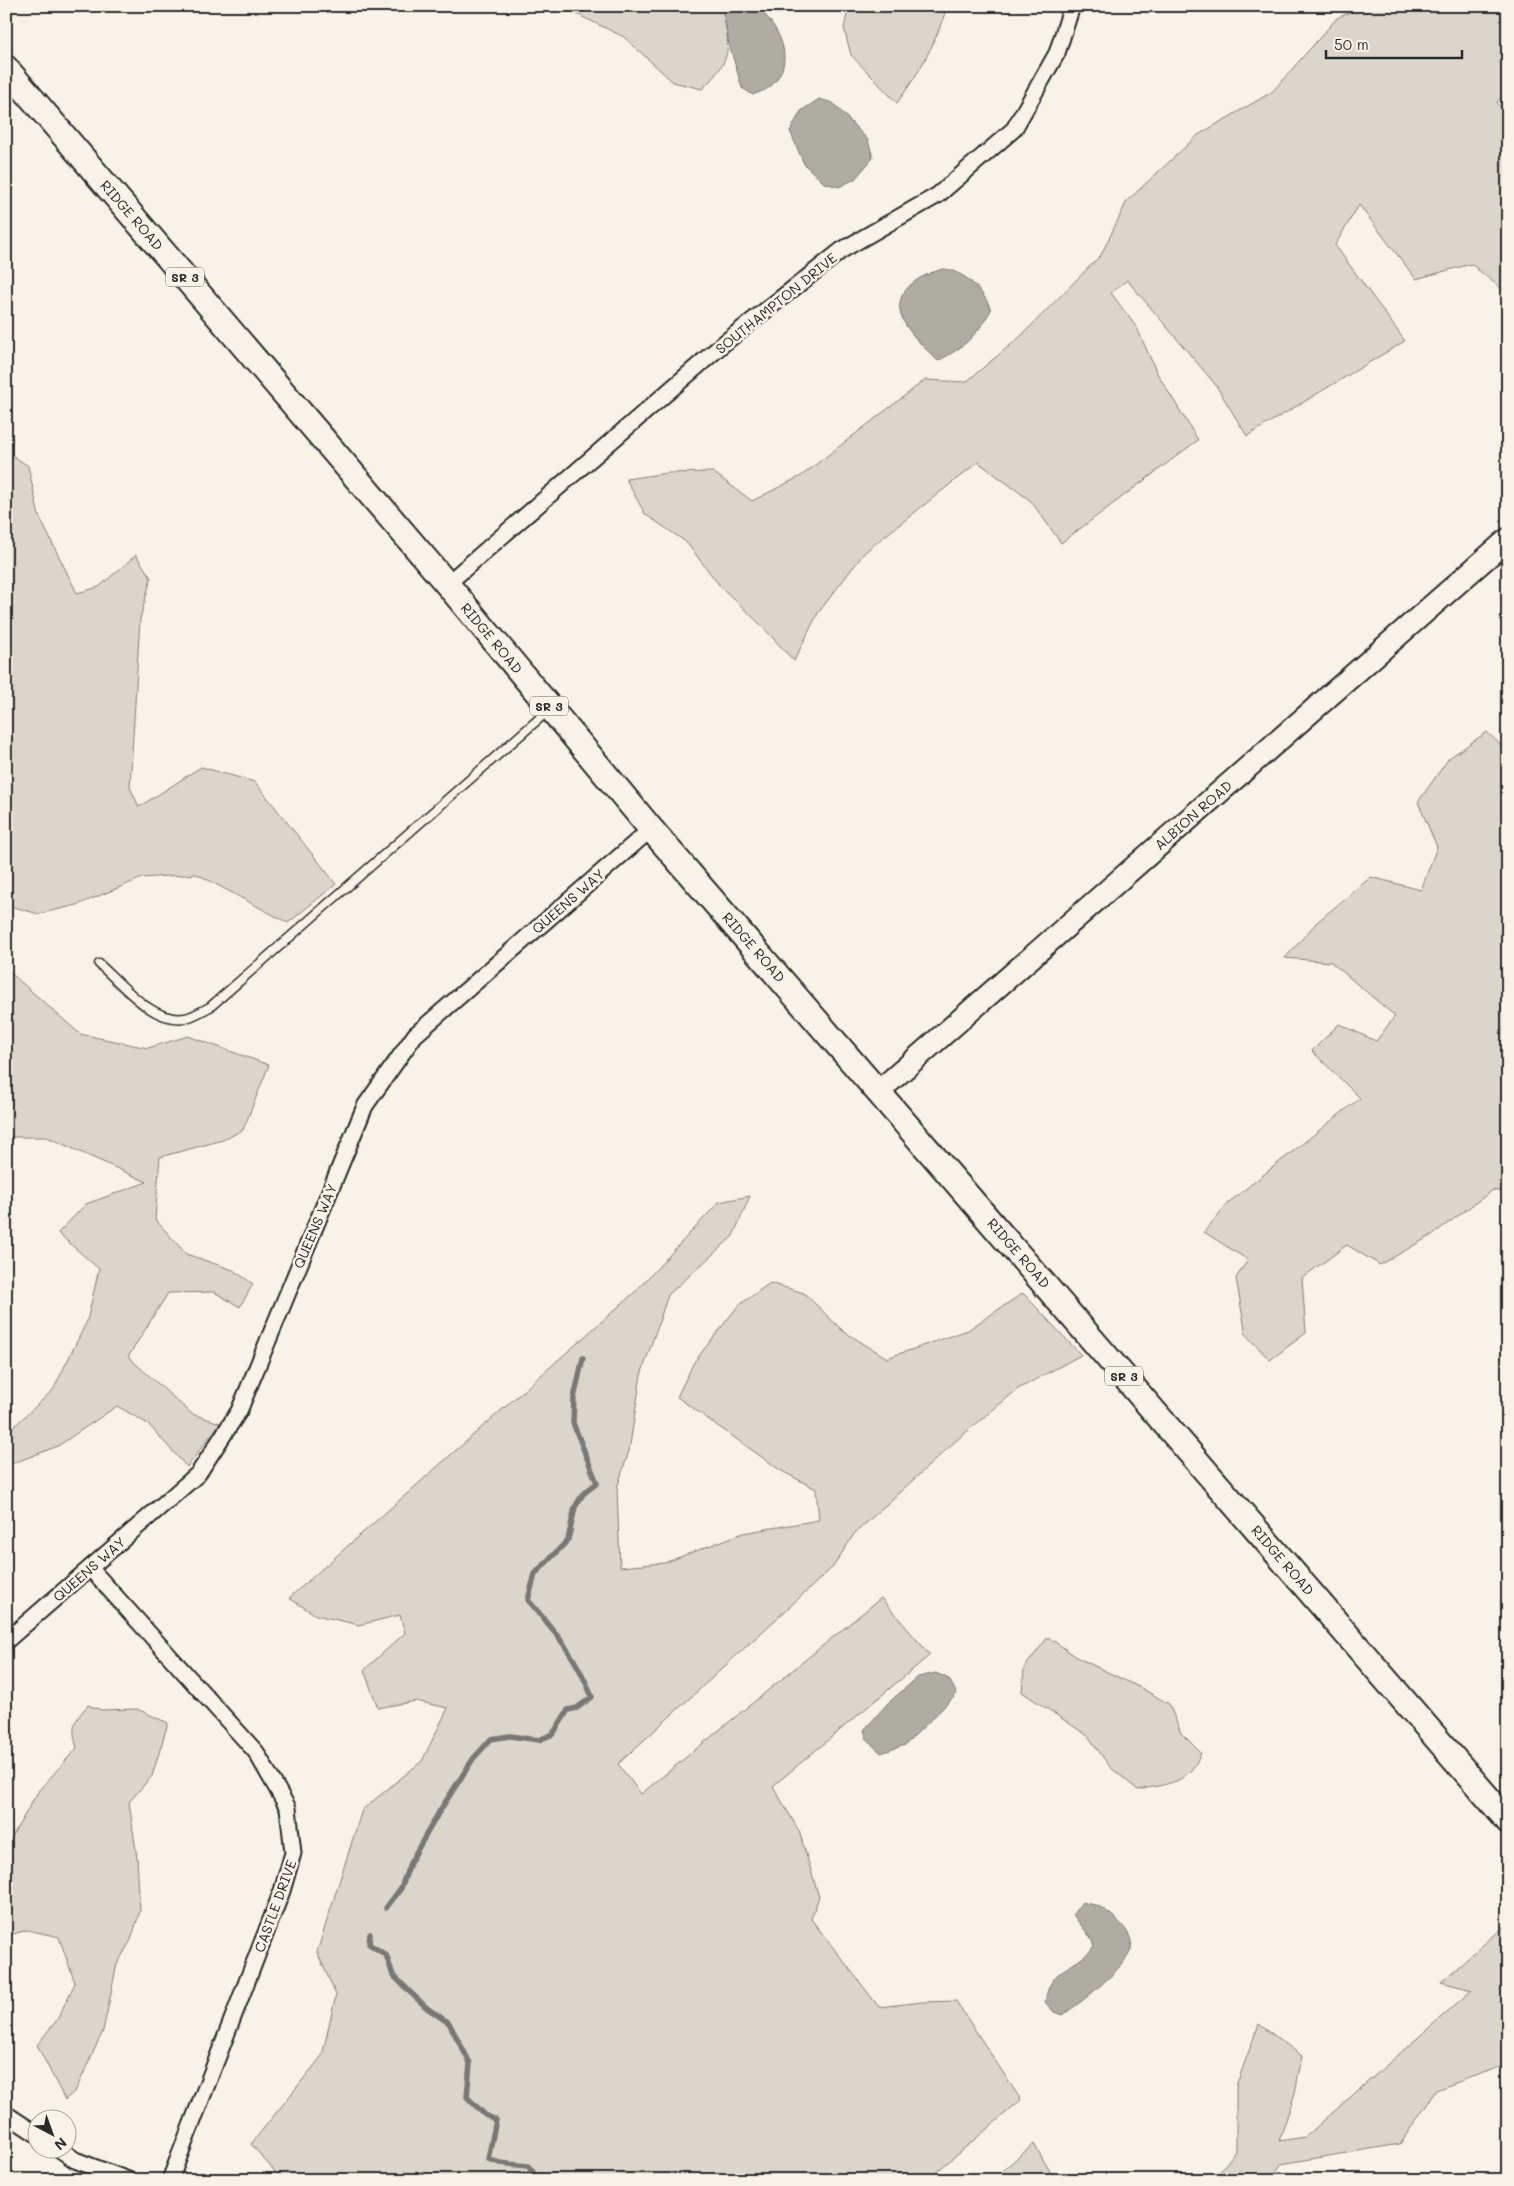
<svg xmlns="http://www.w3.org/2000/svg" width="1514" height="2186" font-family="Mali,sans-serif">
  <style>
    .green { fill: #dad6cc; stroke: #82807c }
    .water { fill: #afaca4; stroke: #7a7874 }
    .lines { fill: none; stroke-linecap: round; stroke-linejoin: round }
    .stream { stroke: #7a7874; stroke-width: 5.5 }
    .lane-casing { stroke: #2b2b2b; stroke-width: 11 }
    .street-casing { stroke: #2b2b2b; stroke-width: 19 }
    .secondary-casing { stroke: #2b2b2b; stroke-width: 25 }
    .primary-casing { stroke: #2b2b2b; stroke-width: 28 }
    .lane { stroke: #f7f3e8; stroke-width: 8 }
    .street { stroke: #f7f3e8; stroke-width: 15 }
    .secondary { stroke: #f7f3e8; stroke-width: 21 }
    .primary { stroke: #f7f3e8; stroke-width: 24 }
    .labels { text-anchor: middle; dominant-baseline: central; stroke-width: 5; stroke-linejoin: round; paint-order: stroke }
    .shield { fill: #f7f3e8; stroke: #686764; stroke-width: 1 }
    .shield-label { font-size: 12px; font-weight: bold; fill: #2b2b2b }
    .street-label { font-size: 14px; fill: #2b2b2b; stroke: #f7f3e8 }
  </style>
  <rect width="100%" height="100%" fill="#f7f3e8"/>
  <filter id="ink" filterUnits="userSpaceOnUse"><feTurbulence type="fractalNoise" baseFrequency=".02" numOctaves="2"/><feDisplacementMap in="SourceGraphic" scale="10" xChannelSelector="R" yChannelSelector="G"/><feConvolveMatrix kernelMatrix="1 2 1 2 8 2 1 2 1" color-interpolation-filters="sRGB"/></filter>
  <g filter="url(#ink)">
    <g class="green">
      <path d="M560,6H722C730,48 734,58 702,89L673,82L624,37Z"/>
      <path d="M849,6H947C937,42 919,73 897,103L851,55L844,28Z"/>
      <polygon points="1364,6 1508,6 1508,91 1497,102 1508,117 1508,294 1471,264 1416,279 1359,205 1335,245 1405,341 1247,436 1215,384 1127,280 1111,293 1137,328 1157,373 1198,440 1061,543 1031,501 978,462 865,552 818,613 794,661 760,624 720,586 686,542 645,514 626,479 667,473 713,472 752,501 801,476 925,380 966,382 1020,337 1101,255 1127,201 1198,135 1272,92 1337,18"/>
      <polygon points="6,451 28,466 39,516 77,593 99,587 136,555 151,578 140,619 130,787 139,807 201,767 255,782 336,884 288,923 197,874 142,878 77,905 39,914 6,905"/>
      <polygon points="1487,732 1508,752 1508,1193 1493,1190 1432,1235 1380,1265 1347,1245 1302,1278 1306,1333 1270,1360 1246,1335 1236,1278 1248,1260 1204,1232 1228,1203 1360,1098 1312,1051 1339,1024 1376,1041 1395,1016 1331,962 1285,958 1317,922 1371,877 1421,890 1437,847 1418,802 1449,758"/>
      <polygon points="6,969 80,1034 148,1048 188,1036 269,1065 243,1130 223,1140 160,1157 155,1219 186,1254 233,1270 253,1284 240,1307 214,1292 168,1293 128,1357 192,1414 220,1423 187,1467 148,1424 117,1406 58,1446 6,1466 6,1434 53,1390 87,1321 99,1269 58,1233 86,1204 147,1182 47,1137 6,1137"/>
      <polygon points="750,1196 733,1236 668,1295 641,1375 629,1451 617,1488 620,1567 664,1563 743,1533 819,1520 816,1489 780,1470 677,1397 694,1362 738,1306 770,1283 804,1293 843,1331 887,1358 968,1330 1023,1293 1081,1355 1018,1389 958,1439 854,1534 833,1567 618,1764 641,1794 881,1598 930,1655 773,1786 799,1831 819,1897 811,1919 879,2007 922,2002 956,2001 1021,2100 927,2180 282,2180 251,2144 322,2056 336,1995 317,1952 362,1810 422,1761 448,1708 416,1701 378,1708 364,1670 405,1633 400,1615 359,1625 316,1615 289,1598 635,1292 719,1202"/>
      <path d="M1048,1637L1078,1658L1143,1689L1169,1704L1181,1733L1201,1753C1188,1785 1169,1783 1138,1790L1110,1767L1088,1736L1022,1692L1024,1668Z"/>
      <path d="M88,1705L101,1710L137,1709L168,1723L152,1776L129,1802L137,1858L140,1911L131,1940L117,1964L103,2031L76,2090L65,2100L37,2045L57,2020L75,1983L59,1937L27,1930L6,1936V1847L39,1790L77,1748C71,1726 73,1722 88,1705Z"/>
      <polygon points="1508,1923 1508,2064 1436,2090 1400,2144 1281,2164 1271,2180 1213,2180 1236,2151 1236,2086 1259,2024 1302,2056 1295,2093 1279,2141 1305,2137 1472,1990 1441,1982"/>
      <polygon points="1034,2144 1055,2180 991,2180"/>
    </g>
    <g class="water">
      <path d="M722,6H757C778,27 798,59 771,86C767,90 759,92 753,95L742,88L729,44Z"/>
      <polygon points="819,99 833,103 868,140 873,158 855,179 839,187 824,183 804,164 790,131 801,111"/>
      <path d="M942,269C963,269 985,292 991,310C976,337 964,347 938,361C916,339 877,307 917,280C924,275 934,272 942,269Z"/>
      <polygon points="936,1673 949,1679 957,1694 905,1745 881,1753 867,1740 864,1730 887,1704 918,1677"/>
      <path d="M1082,1902C1087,1904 1095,1904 1100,1907C1113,1915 1138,1935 1130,1952C1122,1970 1079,2005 1062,2015L1054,2012L1045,2002C1051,1964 1074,1972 1094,1946C1089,1931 1080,1927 1073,1914Z"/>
    </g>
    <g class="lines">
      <g class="stream">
        <path d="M386,1908L401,1888L410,1863L439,1812L473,1759L491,1739L510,1736L539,1740L553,1734L568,1710L577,1708L592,1697C578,1659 554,1630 528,1600L535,1574L568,1540L575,1507L583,1494L597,1483L573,1423L574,1398L583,1358"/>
        <polyline points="370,1934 369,1944 386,1955 393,1975 411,1993 427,2008 449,2023 470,2063 467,2097 485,2115 496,2120 488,2159 500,2163 528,2166 533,2172 512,2180"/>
      </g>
      <defs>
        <path id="lane" d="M99,964C122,984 152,1023 185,1018C193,1017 203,1010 210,1007L549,710"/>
        <g id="street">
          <polyline points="447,584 723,344 842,250 938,195 1014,129 1057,53 1072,6"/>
          <polyline points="90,1568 256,1752 288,1808 293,1853 282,1891 170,2180"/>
          <polyline points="6,1641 198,1474 239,1411 365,1106 415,1035 651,829"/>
          <polyline points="6,2114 38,2135"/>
          <polyline points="58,2148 75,2160 128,2180"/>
        </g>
        <polyline id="secondary" points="879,1091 1508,539"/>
        <polyline id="primary" points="6,68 447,584 651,829 1508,1821"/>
      </defs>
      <use href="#lane" class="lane-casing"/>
      <use href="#street" class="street-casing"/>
      <use href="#secondary" class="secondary-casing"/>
      <use href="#primary" class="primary-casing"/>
      <use href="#lane" class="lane"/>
      <use href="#street" class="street"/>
      <use href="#secondary" class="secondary"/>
      <use href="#primary" class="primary"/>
    </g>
  </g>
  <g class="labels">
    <g class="shield">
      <rect x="166" y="267.5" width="38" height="19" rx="4"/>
      <rect x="530" y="696.5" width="38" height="19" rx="4"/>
      <rect x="1105" y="1366.5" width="38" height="19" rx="4"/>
    </g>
    <g class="shield-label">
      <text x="185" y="277">SR 3</text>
      <text x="549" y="706">SR 3</text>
      <text x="1124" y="1376">SR 3</text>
    </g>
    <g class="street-label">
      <text transform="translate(132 215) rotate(49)">RIDGE ROAD</text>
      <text transform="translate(776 303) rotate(-39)">SOUTHAMPTON DRIVE</text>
      <text transform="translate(492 638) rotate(50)">RIDGE ROAD</text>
      <text transform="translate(1193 815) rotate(-41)">ALBION ROAD</text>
      <text transform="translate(568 901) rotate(-41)">QUEENS WAY</text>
      <text transform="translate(754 947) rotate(49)">RIDGE ROAD</text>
      <text transform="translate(315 1226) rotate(-67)">QUEENS WAY</text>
      <text transform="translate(1019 1253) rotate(49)">RIDGE ROAD</text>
      <text transform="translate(1283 1560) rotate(49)">RIDGE ROAD</text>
      <text transform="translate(89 1569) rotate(-41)">QUEENS WAY</text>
      <text transform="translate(275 1906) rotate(-70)">CASTLE DRIVE</text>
    </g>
  </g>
  <rect width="1514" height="2186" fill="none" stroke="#f7f3e8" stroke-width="25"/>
  <rect x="12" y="12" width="1489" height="2161" fill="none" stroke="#2b2b2b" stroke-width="2" filter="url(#ink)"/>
  <g transform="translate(52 2134) rotate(139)"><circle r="24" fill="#f7f3e8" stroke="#a5a39c"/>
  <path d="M0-4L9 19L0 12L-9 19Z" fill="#2b2b2b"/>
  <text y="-8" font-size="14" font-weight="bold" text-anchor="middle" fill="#2b2b2b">N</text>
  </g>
  <path d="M1326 50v8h136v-8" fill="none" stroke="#2b2b2b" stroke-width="2.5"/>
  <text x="1334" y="50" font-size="15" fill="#2b2b2b" stroke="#f7f3e8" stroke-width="4" paint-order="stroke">50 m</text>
</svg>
